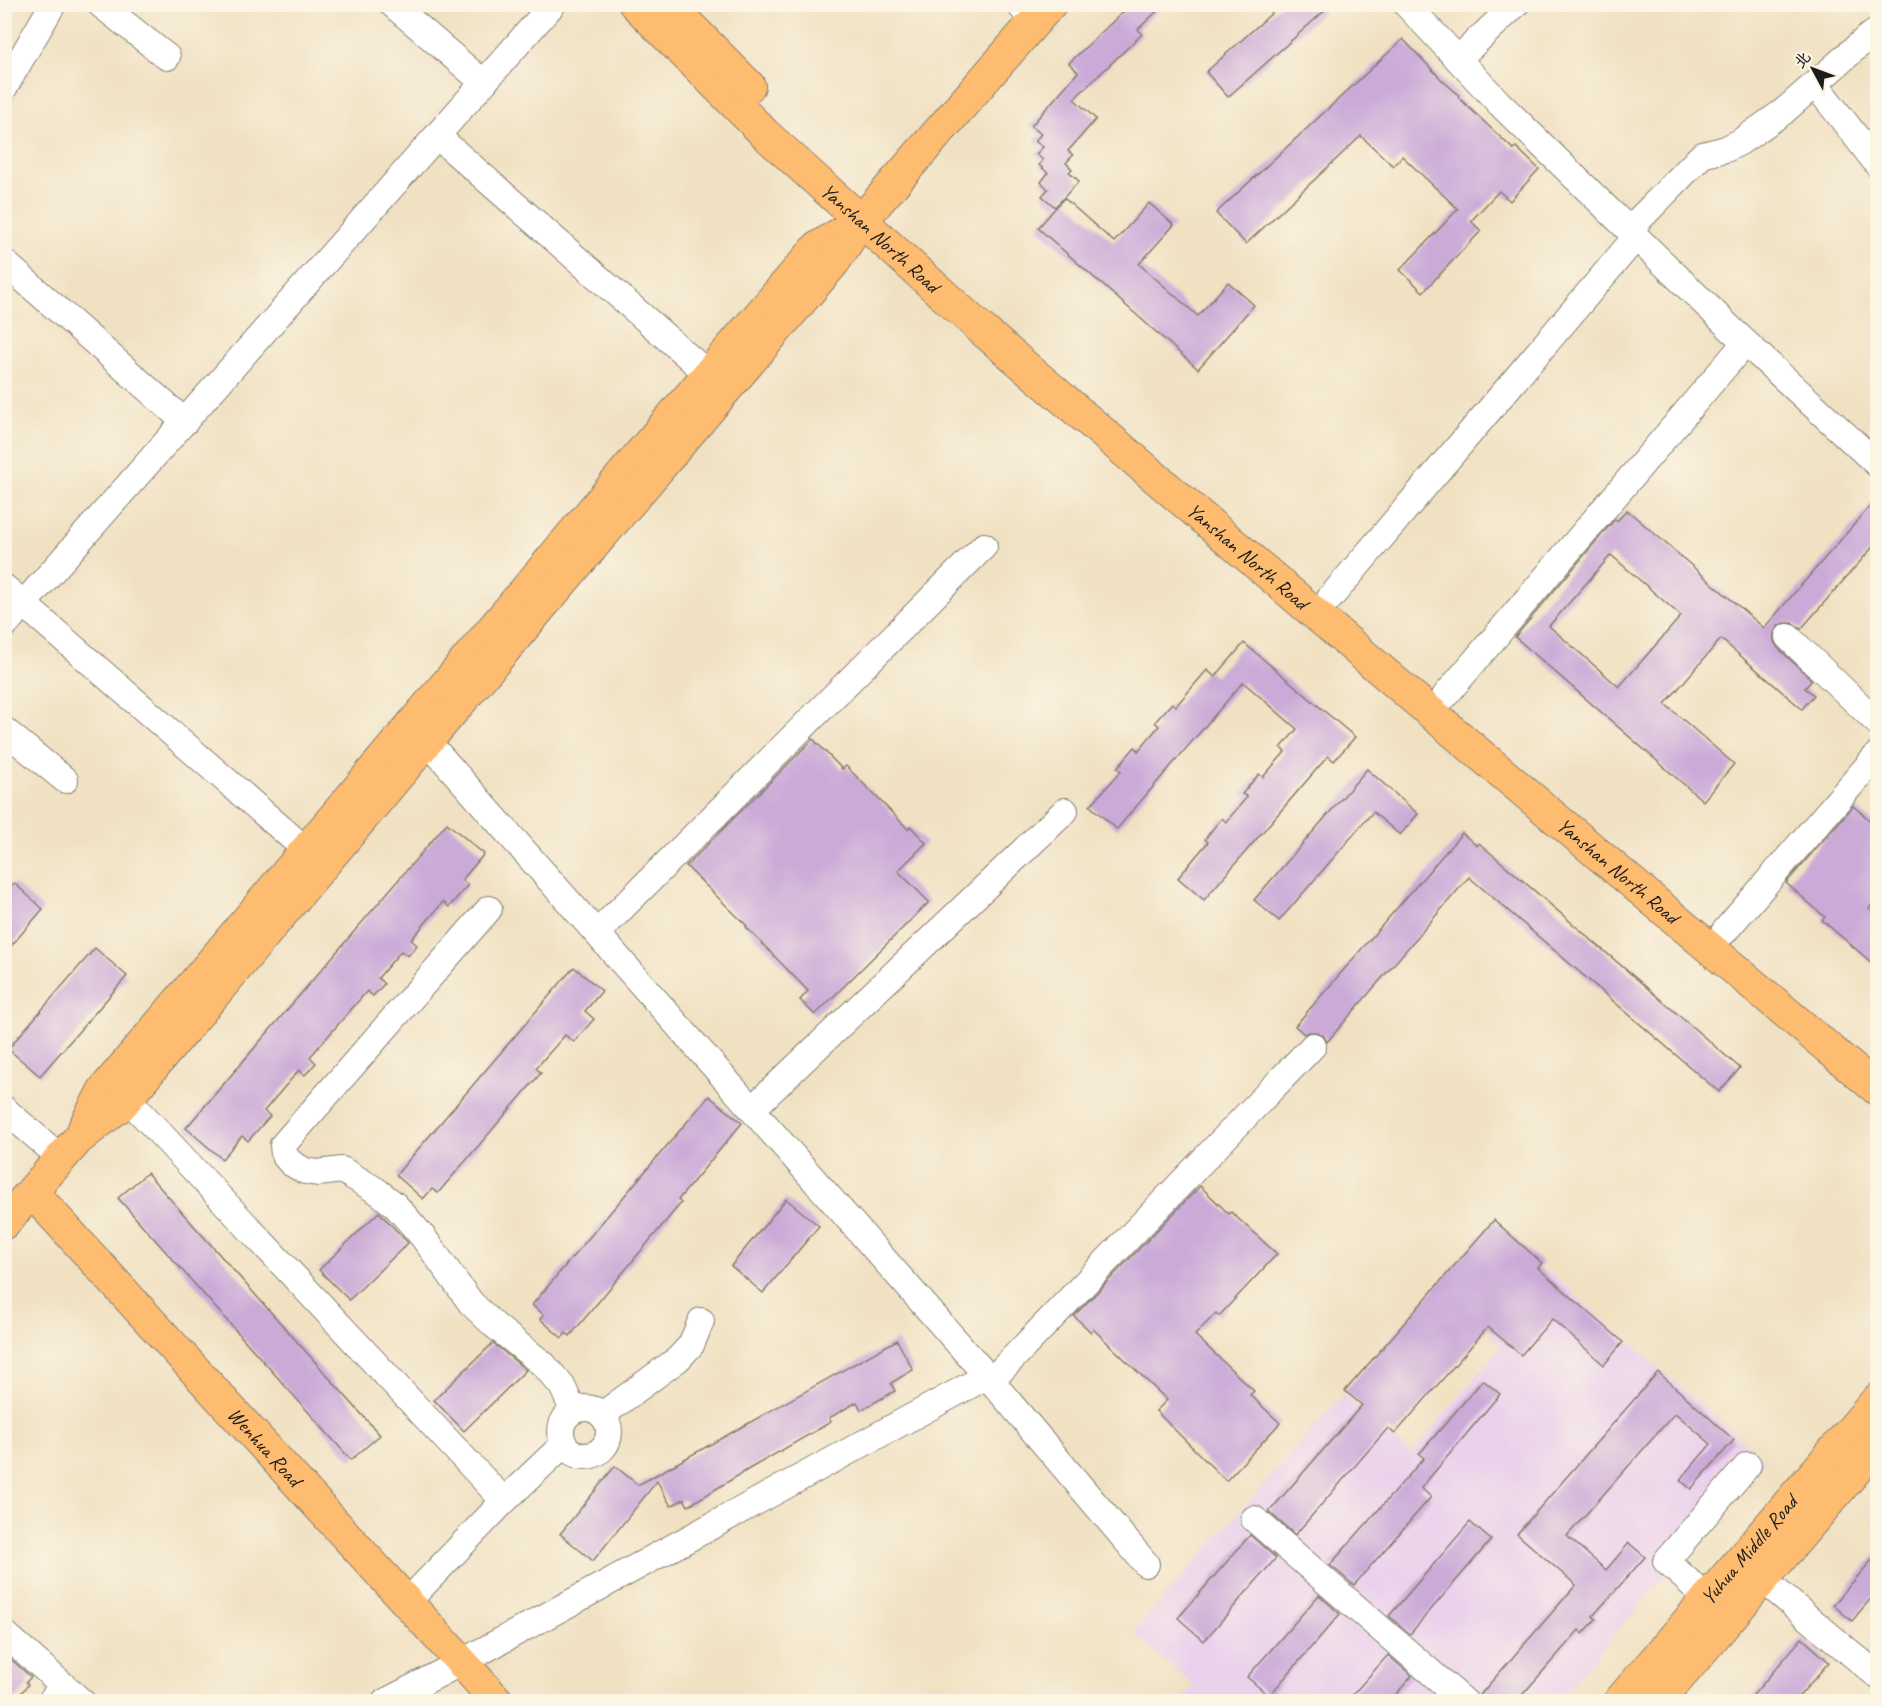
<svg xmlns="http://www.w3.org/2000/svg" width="1882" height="1706" font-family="Caveat,'LXGW WenKai TC',sans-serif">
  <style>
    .built { fill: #ead1ec }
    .building { fill: #cbaad8; fill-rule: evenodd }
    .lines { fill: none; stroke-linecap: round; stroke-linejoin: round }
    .minor-casing { stroke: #867e6f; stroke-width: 28 }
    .major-casing { stroke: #867e6f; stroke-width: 34 }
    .minor { stroke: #fff; stroke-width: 26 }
    .major { stroke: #febc70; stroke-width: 32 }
    .labels { text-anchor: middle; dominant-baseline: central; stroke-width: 4.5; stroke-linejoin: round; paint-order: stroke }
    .street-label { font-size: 21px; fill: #1c1c1c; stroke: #fcf5e5 }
  </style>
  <rect width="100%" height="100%" fill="#fcf5e5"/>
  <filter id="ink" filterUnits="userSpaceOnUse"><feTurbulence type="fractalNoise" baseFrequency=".0167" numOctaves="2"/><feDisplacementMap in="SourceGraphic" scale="12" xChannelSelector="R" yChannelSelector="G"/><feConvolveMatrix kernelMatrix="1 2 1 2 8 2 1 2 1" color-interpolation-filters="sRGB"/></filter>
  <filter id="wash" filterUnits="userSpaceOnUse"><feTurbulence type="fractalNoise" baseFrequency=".008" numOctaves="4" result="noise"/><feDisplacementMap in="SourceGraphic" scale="24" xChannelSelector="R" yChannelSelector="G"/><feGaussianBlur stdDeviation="1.35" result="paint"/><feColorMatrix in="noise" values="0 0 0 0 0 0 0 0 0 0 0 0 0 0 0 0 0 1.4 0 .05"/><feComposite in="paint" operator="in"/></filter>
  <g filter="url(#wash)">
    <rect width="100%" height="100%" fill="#f0e1c2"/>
    <polygon class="built" points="1547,1270 1764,1460 1557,1701 1180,1701 1194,1686 1133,1633 1343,1395 1411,1454 1502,1346 1490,1335"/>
    <g id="blocks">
      <g class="building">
        <polygon points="1116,4 1165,4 1138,29 1142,34 1074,99 1096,119 1068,151 1073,155 1066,163 1072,169 1069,172 1079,181 1055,207 1042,196 1048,189 1041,182 1048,173 1039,165 1043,160 1036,154 1043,147 1035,141 1041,134 1031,126 1078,72 1069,63 1123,12"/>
        <polygon points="1282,4 1332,4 1228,97 1206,72"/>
        <polygon points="1403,39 1442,80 1459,95 1458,97 1513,149 1516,147 1539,169 1510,201 1499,191 1471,221 1481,231 1423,292 1400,270 1458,209 1402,156 1393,166 1361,136 1246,244 1216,213"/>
        <polygon points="1064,198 1114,242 1149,203 1174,225 1139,264 1198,316 1228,282 1254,305 1198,369 1038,228"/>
        <path d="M1878,497V541L1801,629L1792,623H1784L1778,626L1774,633V641L1778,648L1812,680L1805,688L1814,695L1802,709L1721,639L1665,704L1734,764L1703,801L1515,637L1615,519L1617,521L1627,510L1764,628ZM1611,555L1681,616L1619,687L1549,626Z"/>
        <polygon points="1244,643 1355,737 1334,761 1328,756 1204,900 1178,878 1208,842 1205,839 1211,831 1222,818 1226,822 1247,797 1242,794 1259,774 1263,777 1285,752 1281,748 1297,729 1243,682 1117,829 1090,806 1121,771 1117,768 1135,747 1138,751 1159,726 1155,722 1172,703 1176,706 1207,670 1215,677"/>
        <polygon points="813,739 842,769 846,766 908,829 910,826 926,843 898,871 929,902 815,1015 800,1000 808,991 746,927 747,926 686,866"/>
        <polygon points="1367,769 1418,814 1400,835 1373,812 1279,921 1254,900"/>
        <polygon points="1853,806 1878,827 1878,898 1869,908 1878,915 1878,968 1822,920 1825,917 1786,883"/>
        <polygon points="447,823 484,854 462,880 468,885 449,907 443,902 411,940 417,945 408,956 401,951 378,978 384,984 373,996 367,991 310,1057 316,1063 305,1075 299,1070 264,1111 270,1116 248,1141 242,1136 222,1159 186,1128"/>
        <polygon points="1462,833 1477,846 1479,843 1740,1068 1719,1092 1469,877 1327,1042 1324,1036 1317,1032 1309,1032 1304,1034 1295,1026"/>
        <polygon points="14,883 43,909 4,954 4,894"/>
        <polygon points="95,948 127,976 40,1076 8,1049"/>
        <polygon points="574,967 602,991 585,1011 594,1019 574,1042 565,1035 536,1068 541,1073 438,1193 432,1189 423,1199 396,1175"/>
        <polygon points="709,1096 742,1123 678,1200 681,1203 570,1336 566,1333 562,1338 540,1319 544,1315 532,1305"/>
        <polygon points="147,1173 380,1435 351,1460 118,1198"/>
        <polygon points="1200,1186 1229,1214 1231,1212 1277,1254 1219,1316 1216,1313 1195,1335 1254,1391 1250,1395 1280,1423 1226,1481 1156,1411 1167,1400 1093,1329 1091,1332 1074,1316"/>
        <polygon points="786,1199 819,1226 763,1293 731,1266"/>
        <polygon points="379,1212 408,1243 349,1300 319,1270"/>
        <polygon points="1494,1220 1542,1263 1538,1268 1623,1342 1604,1365 1552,1319 1521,1355 1488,1327 1395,1434 1388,1428 1295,1535 1269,1512 1362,1405 1345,1391"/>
        <polygon points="897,1340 913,1370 891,1383 895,1391 861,1410 857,1402 829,1418 831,1422 749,1469 688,1506 684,1499 671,1506 657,1481 593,1561 560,1534 615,1466 638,1485"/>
        <polygon points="493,1343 526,1370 464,1431 434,1400"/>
        <polygon points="1658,1372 1734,1440 1691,1489 1680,1480 1711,1444 1675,1413 1567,1536 1606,1570 1629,1543 1645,1557 1593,1616 1596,1619 1583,1634 1579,1630 1517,1701 1480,1701 1479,1696 1576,1585 1517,1534"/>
        <polygon points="1483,1380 1500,1394 1421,1488 1431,1497 1354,1585 1330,1565 1424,1458 1419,1454"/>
        <polygon points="1470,1522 1491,1540 1410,1634 1389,1616"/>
        <polygon points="1250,1535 1276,1558 1204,1641 1178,1618"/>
        <polygon points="1878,1553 1878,1590 1852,1621 1833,1605"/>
        <polygon points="1319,1595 1340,1614 1269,1696 1247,1677"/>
        <polygon points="1802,1638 1829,1662 1795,1701 1748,1701"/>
        <polygon points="4,1653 31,1677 26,1682 28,1685 14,1701 4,1701"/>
        <polygon points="1388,1655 1412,1676 1390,1701 1347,1701"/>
      </g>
    </g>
  </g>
  <g filter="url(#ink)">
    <use href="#blocks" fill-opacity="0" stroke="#867e6f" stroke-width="1.5"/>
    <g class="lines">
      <defs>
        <g id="minor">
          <polyline points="100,4 167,57"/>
          <polyline points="392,4 484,83"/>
          <polyline points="1019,4 1035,22"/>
          <polyline points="1406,4 1500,104 1629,230 1732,330 1878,465"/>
          <polyline points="1458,59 1516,4"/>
          <polyline points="1815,84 1878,165"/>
          <polyline points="4,88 53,4"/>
          <polyline points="437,136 708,374"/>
          <polyline points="1629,230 1702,155 1726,149 1740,142 1783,112 1868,37 1878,31"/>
          <polyline points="4,262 185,422"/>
          <polyline points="4,587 306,850"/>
          <polyline points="1330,598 1636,237"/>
          <polyline points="4,626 553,4"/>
          <polyline points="1788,637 1878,723"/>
          <polyline points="1445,696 1745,343"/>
          <polyline points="4,730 65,780"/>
          <polyline points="427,741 987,1376 1146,1564"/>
          <polyline points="489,909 283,1145 284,1155 291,1163 305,1171 318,1173 342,1170 377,1191 395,1205 423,1237 471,1303 494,1325 544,1365 562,1386 573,1410"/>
          <polyline points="1724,932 1878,754"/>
          <polyline points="597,933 984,546"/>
          <polyline points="127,1098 504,1501"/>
          <polyline points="4,1109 61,1158"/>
          <polyline points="752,1109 1065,811"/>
          <polyline points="991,1381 1313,1046"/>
          <circle cx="585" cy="1432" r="24"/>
          <polyline points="602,1415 678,1359 691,1345 701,1321"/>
          <polyline points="1254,1519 1465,1702"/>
          <polyline points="1762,1579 1878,1676"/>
          <polyline points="1707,1598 1666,1561 1748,1465"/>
          <polyline points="407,1602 504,1501 564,1444"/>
          <polyline points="4,1633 82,1702"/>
          <polyline points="50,1702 63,1685"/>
          <polyline points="385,1702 462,1662 987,1376"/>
        </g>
        <g id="major">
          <path id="s1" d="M635,4L765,134L979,327L1470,746L1878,1090"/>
          <polyline points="668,4 749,86"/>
          <polyline points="84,1128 104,1090 657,434 817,248 854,225"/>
          <path id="s2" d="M32,1192L498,1702"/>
          <polyline points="4,1223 78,1139 121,1105 427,741 834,262 861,221 1050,4"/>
          <path id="s3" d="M1619,1702L1878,1399"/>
          <polyline points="1658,1702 1878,1444"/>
        </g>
      </defs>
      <use href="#minor" class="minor-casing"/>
      <use href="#major" class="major-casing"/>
      <use href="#minor" class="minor"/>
      <use href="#major" class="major"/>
    </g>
  </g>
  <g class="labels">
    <g class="street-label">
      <text stroke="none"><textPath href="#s1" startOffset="339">Yanshan North Road</textPath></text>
      <text stroke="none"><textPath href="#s1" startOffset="825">Yanshan North Road</textPath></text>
      <text stroke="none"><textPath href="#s1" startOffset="1311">Yanshan North Road</textPath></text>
      <text stroke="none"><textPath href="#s2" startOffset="345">Wenhua Road</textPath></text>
      <text stroke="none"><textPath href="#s3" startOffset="200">Yuhua Middle Road</textPath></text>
    </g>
  </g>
  <rect width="1882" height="1706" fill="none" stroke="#fcf5e5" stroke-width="24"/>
  <g transform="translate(1813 69) rotate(311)" stroke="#fcf5e5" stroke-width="4.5" paint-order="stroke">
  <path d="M0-4.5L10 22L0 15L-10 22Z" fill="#1c1c1c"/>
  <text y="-9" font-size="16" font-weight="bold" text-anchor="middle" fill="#1c1c1c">北</text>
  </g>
</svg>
